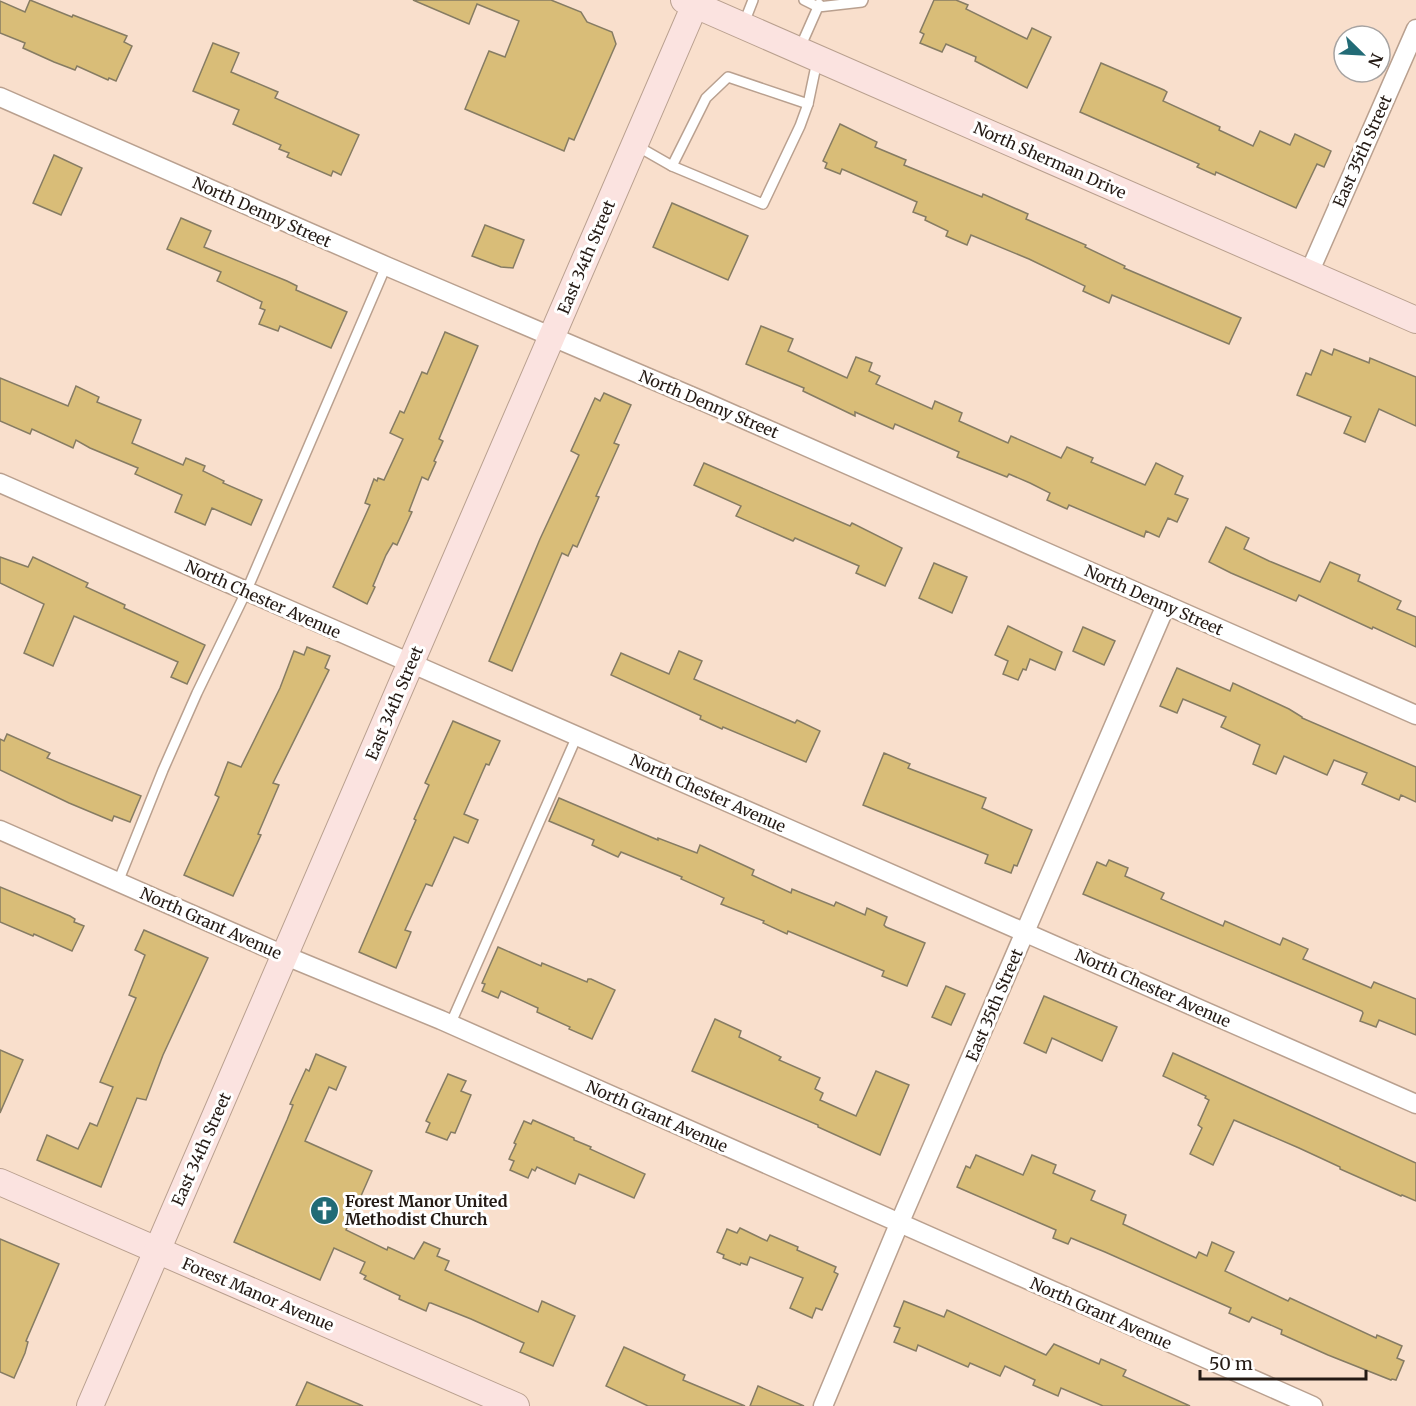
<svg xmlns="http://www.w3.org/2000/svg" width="1416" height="1406" font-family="Merriweather,serif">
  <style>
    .building { fill: #d9bd78; stroke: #867c63; stroke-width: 1.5 }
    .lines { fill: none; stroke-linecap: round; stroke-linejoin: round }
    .lane-casing { stroke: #b9a08f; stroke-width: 12 }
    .street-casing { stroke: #b9a08f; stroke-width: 21 }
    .secondary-casing { stroke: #b9a08f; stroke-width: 28 }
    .lane { stroke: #fff; stroke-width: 9 }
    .street { stroke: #fff; stroke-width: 18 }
    .secondary { stroke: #fbe3e0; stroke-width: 26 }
    .labels { text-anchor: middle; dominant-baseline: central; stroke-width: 6; stroke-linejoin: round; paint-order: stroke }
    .street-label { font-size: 16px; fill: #241a14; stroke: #fff }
    .poi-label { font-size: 16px; font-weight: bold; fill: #241a14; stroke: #fff; text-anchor: start }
  </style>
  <rect width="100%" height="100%" fill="#f9dfcc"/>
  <g class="building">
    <polygon points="30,0 72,17 73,15 127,36 124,42 132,46 116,81 109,78 108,80 77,66 75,70 54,62 23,48 25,43 0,33 0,1 25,12"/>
    <polygon points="413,0 551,0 581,12 587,22 612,32 616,44 574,140 569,138 564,151 465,109 489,51 505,57 519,21 477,4 469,24"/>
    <polygon points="934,0 956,0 968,5 966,9 1027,39 1032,28 1051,37 1027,88 975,61 976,57 946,44 942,52 920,43 924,34 920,32"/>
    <polygon points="213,43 239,53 231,72 278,92 275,98 359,135 341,175 333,171 331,176 287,157 289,153 279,149 281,145 233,124 239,110 193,91"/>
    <polygon points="1101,63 1164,90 1167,92 1163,101 1220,127 1219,130 1253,146 1260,131 1290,145 1295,134 1331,151 1324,167 1317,164 1296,208 1216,172 1215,175 1197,167 1199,164 1080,112"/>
    <polygon points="840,124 877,142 875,147 906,160 904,165 982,197 983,194 1028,214 1026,219 1086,245 1085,247 1125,266 1124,268 1241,318 1229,344 1112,295 1109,303 1083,291 1085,286 1029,259 971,235 967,245 946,236 948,231 925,220 926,217 913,212 917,202 842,169 840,174 825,168 827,163 823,161"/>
    <polygon points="54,155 82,168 61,215 33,203"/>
    <polygon points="672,203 748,236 728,280 653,247"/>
    <polygon points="181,218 211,231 204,247 287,281 297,286 296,290 347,312 331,348 280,326 278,331 259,324 265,310 260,308 262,302 217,281 221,272 167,249"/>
    <polygon points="485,225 524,240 513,268 501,267 472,256"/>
    <polygon points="761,326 793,339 788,351 847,378 856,357 872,363 869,371 880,376 876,384 932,409 935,401 962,413 959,421 1008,443 1011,436 1061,458 1067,447 1093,458 1091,462 1145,485 1156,463 1183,476 1175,494 1188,499 1177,522 1168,518 1159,537 1146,531 1144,537 1069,505 1067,509 1047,500 1050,493 1030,483 1009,474 1007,477 957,457 959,452 895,424 893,429 855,412 855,416 803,391 804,388 746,364"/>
    <polygon points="445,332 478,346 439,439 443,441 434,461 436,462 428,480 422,477 409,511 412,512 397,545 393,543 386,555 373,586 375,587 367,604 333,587 370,505 365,503 374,479 377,481 378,478 384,480 403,439 390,433 400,411 404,413 422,372 427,374"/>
    <polygon points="1334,349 1367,362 1369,363 1370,358 1416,377 1416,426 1379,409 1365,442 1344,433 1351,417 1297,395 1306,373 1311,375 1321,350 1332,355"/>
    <polygon points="0,378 68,406 76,386 99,397 97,402 141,420 132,443 183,465 186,458 205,466 203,471 224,481 223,483 262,500 251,525 212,508 205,525 175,512 182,495 135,474 138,468 90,448 76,440 73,448 32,429 30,434 0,421"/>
    <polygon points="604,393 631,405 614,443 619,445 596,496 599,497 577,547 573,545 568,556 562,553 512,671 489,661 540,539 579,455 571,451 595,398 600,401"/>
    <polygon points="704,463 850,526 852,523 902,548 885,586 856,573 859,566 795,538 793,541 736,516 741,506 694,485"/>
    <polygon points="1226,527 1249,538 1244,549 1269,561 1320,582 1330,562 1360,575 1358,581 1401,601 1397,609 1416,617 1416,647 1373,627 1372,629 1299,595 1296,601 1231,573 1209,562"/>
    <polygon points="0,557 28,567 33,557 88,583 86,587 125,605 124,608 205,645 187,684 171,677 178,662 74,616 53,666 24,653 44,604 0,583"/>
    <polygon points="934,563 967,577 952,613 919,598"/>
    <polygon points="1008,626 1062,652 1055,670 1030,659 1026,670 1023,669 1018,680 1003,674 1008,661 995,655"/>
    <polygon points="1083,627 1115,641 1104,665 1073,651"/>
    <polygon points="307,647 330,656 325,668 329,670 273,783 279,785 258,834 261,835 233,896 184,875 219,797 215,795 228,762 241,767 280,688 294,651 304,655"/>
    <polygon points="679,651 702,661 694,679 795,723 797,720 820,731 806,762 723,727 722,729 700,719 701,716 611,675 621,653 669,674"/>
    <polygon points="1177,668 1230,691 1233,683 1289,709 1302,717 1302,718 1416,767 1416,802 1401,795 1399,800 1362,784 1367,773 1334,760 1327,775 1284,756 1276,774 1253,764 1260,745 1221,727 1226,717 1183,699 1177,713 1160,706"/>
    <polygon points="453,721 500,741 489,765 486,764 464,814 478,820 468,843 454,837 432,886 426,884 405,930 411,932 396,968 359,952 416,820 414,819 429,785 425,783"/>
    <polygon points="7,734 50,753 47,758 141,796 130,822 114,816 112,821 69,803 0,770 0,739 4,741"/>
    <polygon points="884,753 910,764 908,768 986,798 982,808 1032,830 1017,866 1014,865 1011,873 985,863 988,855 863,805"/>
    <polygon points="559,798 658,840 658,838 697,853 700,845 754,870 752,875 791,893 792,889 834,906 836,902 865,915 867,908 887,917 884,925 886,927 925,943 907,986 882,976 884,971 788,931 787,934 763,923 764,921 721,904 724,898 681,879 682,877 621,852 618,857 592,845 594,840 549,821"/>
    <polygon points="1109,860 1128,868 1125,876 1164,893 1161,899 1223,926 1225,921 1280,945 1283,938 1308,949 1303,959 1371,988 1374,982 1416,999 1416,1035 1379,1020 1376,1027 1360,1021 1363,1013 1362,1011 1083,894 1097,862 1106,866"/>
    <polygon points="0,887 70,916 75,919 74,922 84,926 72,951 34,934 33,936 0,922"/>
    <polygon points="144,930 208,958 163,1055 146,1100 137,1098 101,1187 37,1160 47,1135 78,1149 90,1123 97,1126 113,1087 100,1082 136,998 129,995 145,955 135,950"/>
    <polygon points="498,947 541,966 542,963 587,982 588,979 591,979 615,990 592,1039 569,1029 570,1027 537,1012 538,1008 501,991 498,998 482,991 485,984 482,983"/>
    <polygon points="946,986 965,994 951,1025 932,1017"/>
    <polygon points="1044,996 1117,1027 1102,1061 1052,1038 1046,1053 1024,1043"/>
    <polygon points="715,1019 741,1031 739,1037 781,1057 779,1060 820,1078 815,1089 823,1093 820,1100 856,1116 876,1071 909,1085 880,1155 818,1127 818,1125 692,1071"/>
    <polygon points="0,1050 23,1060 0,1113"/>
    <polygon points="1173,1053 1416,1163 1416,1201 1402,1195 1401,1196 1340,1169 1340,1167 1299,1148 1234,1120 1213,1165 1190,1154 1202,1128 1198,1125 1209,1100 1205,1098 1206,1096 1163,1076"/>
    <polygon points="316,1054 346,1067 336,1090 329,1087 305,1141 372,1171 346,1230 387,1250 388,1247 414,1259 424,1242 440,1249 437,1256 449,1261 445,1270 538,1312 542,1301 575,1316 553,1366 520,1352 524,1343 471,1319 431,1303 429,1303 426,1311 399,1299 400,1296 364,1279 366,1276 360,1273 365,1262 334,1248 320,1280 234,1242 287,1120 293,1105 290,1104 306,1069 309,1071"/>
    <polygon points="448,1074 466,1081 461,1091 471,1095 455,1133 451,1132 447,1140 426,1132 430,1123 426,1121"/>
    <polygon points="533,1120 574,1138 574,1140 591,1147 590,1149 645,1174 634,1198 579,1174 575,1184 537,1167 535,1171 532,1169 528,1178 510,1170 514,1161 509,1159 516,1144 514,1143 524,1121 531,1124"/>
    <polygon points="976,1155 1023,1175 1032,1155 1056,1165 1053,1173 1095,1191 1091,1200 1126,1215 1123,1224 1196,1258 1199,1252 1207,1256 1212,1242 1234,1252 1225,1271 1288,1301 1290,1298 1376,1338 1377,1335 1402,1346 1397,1358 1404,1361 1396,1380 1392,1379 1391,1380 1328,1355 1281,1334 1282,1330 1252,1317 1249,1322 1229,1313 1231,1308 1105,1252 1071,1238 1068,1244 1053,1238 1056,1230 957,1187 966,1166 970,1168"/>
    <polygon points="740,1228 767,1241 770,1235 798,1247 797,1250 836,1267 834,1272 838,1274 822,1310 816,1308 812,1318 790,1308 803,1278 750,1257 747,1265 741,1263 740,1265 723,1258 724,1255 717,1252 727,1229 737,1233"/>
    <polygon points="0,1239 59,1264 26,1341 28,1342 25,1353 14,1378 0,1372"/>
    <polygon points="904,1301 944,1317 947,1310 1046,1355 1054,1344 1099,1364 1101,1359 1126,1370 1123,1376 1190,1406 1103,1406 1061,1388 1058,1396 1033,1385 1035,1380 1005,1366 1000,1376 970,1363 968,1367 918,1345 916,1351 894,1342 900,1328 894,1326"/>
    <polygon points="624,1347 685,1375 683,1380 745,1406 648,1406 606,1386"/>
    <polygon points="307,1382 363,1406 296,1406"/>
    <polygon points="758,1386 804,1406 750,1406"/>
  </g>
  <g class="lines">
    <defs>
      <g id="lane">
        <polyline points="804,0 818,7 819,4"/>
        <polyline points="744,23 753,0"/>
        <polyline points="799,50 818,7 862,2 863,0"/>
        <polyline points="637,146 672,166 763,204 800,126 808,104 817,61"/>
        <polyline points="672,166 706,98 728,77 808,104"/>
        <polyline points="118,882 163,770 197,693 246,592 386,266"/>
        <polyline points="450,1025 577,736"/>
      </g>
      <g id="street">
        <polyline points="0,97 386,266 705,402 1416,715"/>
        <polyline points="1309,273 1416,29"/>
        <polyline points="0,483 1416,1104"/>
        <polyline points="0,830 286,956 441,1020 1313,1406"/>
        <polyline points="823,1406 899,1224 1166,605"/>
      </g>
      <g id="secondary">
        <polyline points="684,0 1416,320"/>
        <polyline points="0,1182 516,1406"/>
        <polyline points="90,1406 697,0"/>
      </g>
    </defs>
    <use href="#lane" class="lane-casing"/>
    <use href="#street" class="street-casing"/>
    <use href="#secondary" class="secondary-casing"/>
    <use href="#lane" class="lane"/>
    <use href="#street" class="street"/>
    <use href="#secondary" class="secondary"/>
  </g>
  <defs>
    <symbol id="church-disc" viewBox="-11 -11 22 22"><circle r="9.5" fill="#226b76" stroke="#fff"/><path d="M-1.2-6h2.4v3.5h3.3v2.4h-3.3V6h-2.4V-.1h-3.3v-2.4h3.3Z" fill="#fff"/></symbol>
  </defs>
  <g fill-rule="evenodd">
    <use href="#church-disc" x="308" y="1194" width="33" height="33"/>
  </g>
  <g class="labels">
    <g class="street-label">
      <text transform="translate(1362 151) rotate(-66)">East 35th Street</text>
      <text transform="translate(1050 160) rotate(24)">North Sherman Drive</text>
      <text transform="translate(262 212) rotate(24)">North Denny Street</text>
      <text transform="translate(586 257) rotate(-67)">East 34th Street</text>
      <text transform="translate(709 404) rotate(23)">North Denny Street</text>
      <text transform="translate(263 599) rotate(24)">North Chester Avenue</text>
      <text transform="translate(1154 600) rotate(24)">North Denny Street</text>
      <text transform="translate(394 703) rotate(-67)">East 34th Street</text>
      <text transform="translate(708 793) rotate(24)">North Chester Avenue</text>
      <text transform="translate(211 923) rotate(24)">North Grant Avenue</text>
      <text transform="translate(1153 988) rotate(24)">North Chester Avenue</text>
      <text transform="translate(994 1005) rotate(-67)">East 35th Street</text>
      <text transform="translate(657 1116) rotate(24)">North Grant Avenue</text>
      <text transform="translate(201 1149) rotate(-66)">East 34th Street</text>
      <text transform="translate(258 1294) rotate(23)">Forest Manor Avenue</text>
      <text transform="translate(1101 1313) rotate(24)">North Grant Avenue</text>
    </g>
    <g class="poi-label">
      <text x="345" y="1201">Forest Manor United<tspan x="345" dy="18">Methodist Church</tspan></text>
    </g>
  </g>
  <g transform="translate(1362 54) rotate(114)"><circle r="28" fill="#ffffff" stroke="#a7a3a1" stroke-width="1.5"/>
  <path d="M0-4.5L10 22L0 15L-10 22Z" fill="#226b76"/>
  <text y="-9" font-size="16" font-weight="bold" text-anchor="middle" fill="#241a14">N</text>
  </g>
  <path d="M1200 1370v9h166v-9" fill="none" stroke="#241a14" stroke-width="3"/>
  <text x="1209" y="1370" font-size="18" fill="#241a14" stroke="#ffffff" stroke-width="4.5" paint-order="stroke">50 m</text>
</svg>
